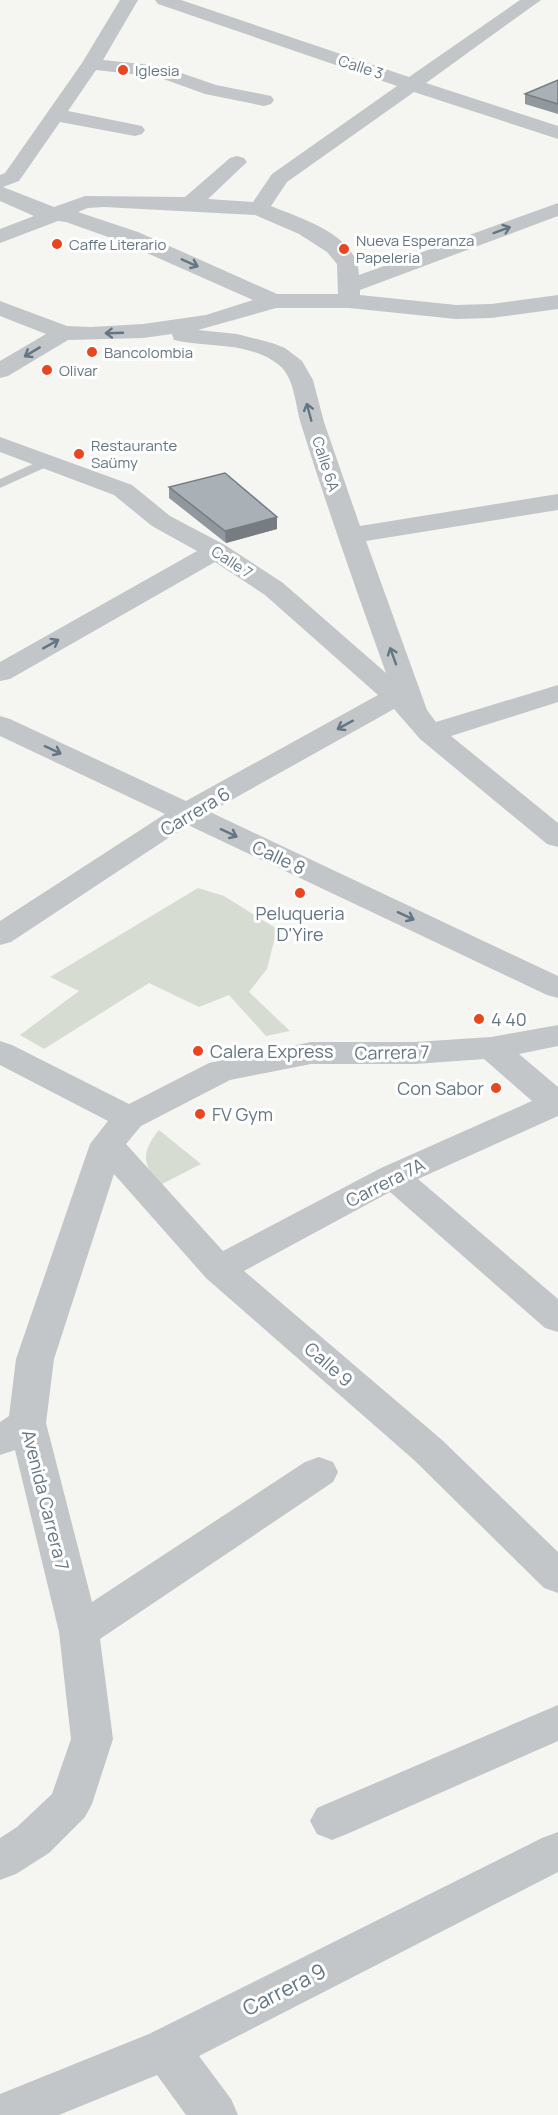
<svg xmlns="http://www.w3.org/2000/svg" width="558" height="2115" font-family="Manrope,sans-serif">
  <style>
    .green { fill: #d6dcd2 }
    .lines { fill: none; stroke-linecap: round; stroke-linejoin: round }
    .service { fill: #c2c6c9; fill-rule: evenodd }
    .minor { fill: #c2c6c9; fill-rule: evenodd }
    .wall { fill: #91989d }
    .shaded-wall { fill: #767c80 }
    .building { fill: #a9b1b7; stroke: #767c80; stroke-width: 1.5 }
    .oneway { stroke: #637683 }
    .poi-dot { fill: #e9451e; stroke: #fff; stroke-width: 2 }
    .labels { text-anchor: middle; dominant-baseline: central; stroke-width: 6; stroke-linejoin: round; paint-order: stroke }
    .far-street-label { font-size: 15px; fill: #637683; stroke: #fff }
    .far-poi-label { font-size: 15px; fill: #637683; stroke: #fff; text-anchor: start }
    .street-label { font-size: 18px; fill: #637683; stroke: #fff }
    .poi-label { font-size: 18px; fill: #637683; stroke: #fff; text-anchor: start }
    .near-street-label { font-size: 21px; fill: #637683; stroke: #fff }
  </style>
  <rect width="100%" height="100%" fill="#f5f5f1"/>
  <g class="green">
    <polygon points="198,888 224,896 277,929 267,969 249,992 290,1031 266,1036 229,995 199,1007 149,983 44,1049 20,1035 79,991 50,977"/>
    <path d="M159,1130L201,1164L160,1185C142,1164 141,1152 159,1130Z"/>
  </g>
  <g class="lines">
    <polygon class="service" points="48,457 53,458 55,461 53,464 0,488 0,479"/>
    <g class="minor">
      <path d="M120,0H138L103,60L161,66L216,85L271,96L274,100L271,104L264,106L205,94L158,77L96,70L68,111L142,126L145,130L142,134L135,136L60,122L19,181L3,187L54,207L85,196L185,197L230,158L237,156L244,158L247,162L208,199L253,202L272,174L397,86L158,4L155,0H181L409,77L520,0H541L426,83L558,126V139L414,92L287,182L271,206C302,219 358,235 359,275L558,203V216L360,290V295L456,305L491,304L558,295V309L491,318L456,319L349,308H276L198,330L237,334L272,343L285,348L302,361L313,380L324,422L360,526L558,494V510L366,541L427,710L436,722L558,685V702L451,736L558,823V847L547,844L420,739L394,709L210,812L558,976V998L547,995L188,825L11,942L0,945V921L165,814L0,736V716L10,719L186,801L378,695L265,595L215,562L10,679L0,681V662L197,551L152,526L114,495L0,452V437L132,485L170,516L225,545L283,583L386,673C356,589 327,508 301,424C295,405 295,378 279,365C249,341 208,348 174,340L172,334L143,338L68,340L8,376L0,378V361L46,334L0,316V301L67,326L91,327L143,324L206,315L253,300L122,242L66,222L58,221L0,243V229L34,216L0,201V175L5,173L82,63ZM104,207L255,215L299,234L327,252L337,264L338,294H277L138,232L78,212L88,208Z"/>
      <path d="M558,1025V1046L519,1054L558,1087V1116L418,1179L558,1299V1332L545,1328L390,1192L244,1271L442,1440L558,1552V1593L544,1588L414,1460L206,1278L114,1174L54,1359L46,1423L92,1602L305,1462L319,1457L333,1462L338,1472L333,1482L100,1639L113,1739L92,1804L85,1817L49,1853L16,1874L0,1880V1838L17,1827L52,1794L71,1739L59,1632L15,1450L0,1455V1422L9,1416L16,1359L90,1144L108,1121L0,1065V1041L12,1045L129,1104L209,1063L311,1042H415L491,1037ZM484,1059L532,1101L381,1168L223,1251L126,1144L141,1126L230,1080L311,1064H415Z"/>
      <polygon points="558,1705 558,1741 347,1834 332,1840 317,1834 310,1821 317,1808"/>
      <polygon points="558,1832 558,1872 199,2056 231,2099 238,2115 186,2115 157,2075 59,2115 0,2115 0,2094 149,2034 542,1838"/>
    </g>
  </g>
  <g class="wall">
    <polygon points="558,80 558,114 525,104 525,94"/>
    <polygon points="169,487 277,529 226,543 169,498"/>
  </g>
  <polygon class="shaded-wall" points="277,517 277,529 226,543 225,531"/>
  <g class="building">
    <polygon points="558,80 558,104 525,94"/>
    <polygon points="225,473 277,517 225,531 169,487"/>
  </g>
  <defs><path id="oneway-shaft" d="M-6 0H5M1.5-3L5.5 0L1.5 3" fill="none" stroke-width="1.6" stroke-linecap="round" stroke-linejoin="round" transform="scale(1.5)"/></defs>
  <g class="oneway">
    <use href="#oneway-shaft" transform="translate(502 230) rotate(-20)"/>
    <use href="#oneway-shaft" transform="translate(190 263) rotate(24)"/>
    <use href="#oneway-shaft" transform="translate(114 333) rotate(178)"/>
    <use href="#oneway-shaft" transform="translate(32 352) rotate(149)"/>
    <use href="#oneway-shaft" transform="translate(309 412) rotate(-105)"/>
    <use href="#oneway-shaft" transform="translate(51 644) rotate(-29)"/>
    <use href="#oneway-shaft" transform="translate(393 656) rotate(-110)"/>
    <use href="#oneway-shaft" transform="translate(345 725) rotate(151)"/>
    <use href="#oneway-shaft" transform="translate(53 750) rotate(25)"/>
    <use href="#oneway-shaft" transform="translate(229 833) rotate(25)"/>
    <use href="#oneway-shaft" transform="translate(406 916) rotate(25)"/>
  </g>
  <g class="poi-dot">
    <circle cx="123" cy="70" r="6"/>
    <circle cx="57" cy="244" r="6"/>
    <circle cx="344" cy="249" r="6"/>
    <circle cx="92" cy="352" r="6"/>
    <circle cx="47" cy="370" r="6"/>
    <circle cx="79" cy="454" r="6"/>
    <circle cx="300" cy="893" r="6"/>
    <circle cx="479" cy="1019" r="6"/>
    <circle cx="198" cy="1051" r="6"/>
    <circle cx="496" cy="1088" r="6"/>
    <circle cx="200" cy="1114" r="6"/>
  </g>
  <g class="labels">
    <g class="far-street-label">
      <text transform="translate(361 67) rotate(18)">Calle 3</text>
      <text transform="translate(326 464) rotate(72)">Calle 6A</text>
      <text transform="translate(232 562) rotate(33)">Calle 7</text>
    </g>
    <g class="far-poi-label">
      <text x="135" y="70">Iglesia</text>
      <text x="356" y="240">Nueva Esperanza<tspan x="356" dy="17">Papeleria</tspan></text>
      <text x="69" y="244">Caffe Literario</text>
      <text x="104" y="352">Bancolombia</text>
      <text x="59" y="370">Olivar</text>
      <text x="91" y="445">Restaurante<tspan x="91" dy="17">Saümy</tspan></text>
    </g>
    <g class="street-label">
      <text transform="translate(195 811) rotate(-31)">Carrera 6</text>
      <text transform="translate(279 857) rotate(25)">Calle 8</text>
      <text transform="translate(392 1052) rotate(-1)">Carrera 7</text>
      <text transform="translate(385 1182) rotate(-27)">Carrera 7A</text>
      <text transform="translate(329 1364) rotate(41)">Calle 9</text>
      <text transform="translate(46 1500) rotate(76)">Avenida Carrera 7</text>
    </g>
    <g class="poi-label">
      <text x="300" y="913" text-anchor="middle">Peluqueria<tspan x="300" dy="21">D'Yire</tspan></text>
      <text x="491" y="1019">4 40</text>
      <text x="210" y="1051">Calera Express</text>
      <text x="484" y="1088" text-anchor="end">Con Sabor</text>
      <text x="212" y="1114">FV Gym</text>
    </g>
    <g class="near-street-label">
      <text transform="translate(284 1989) rotate(-27)">Carrera 9</text>
    </g>
  </g>
</svg>
